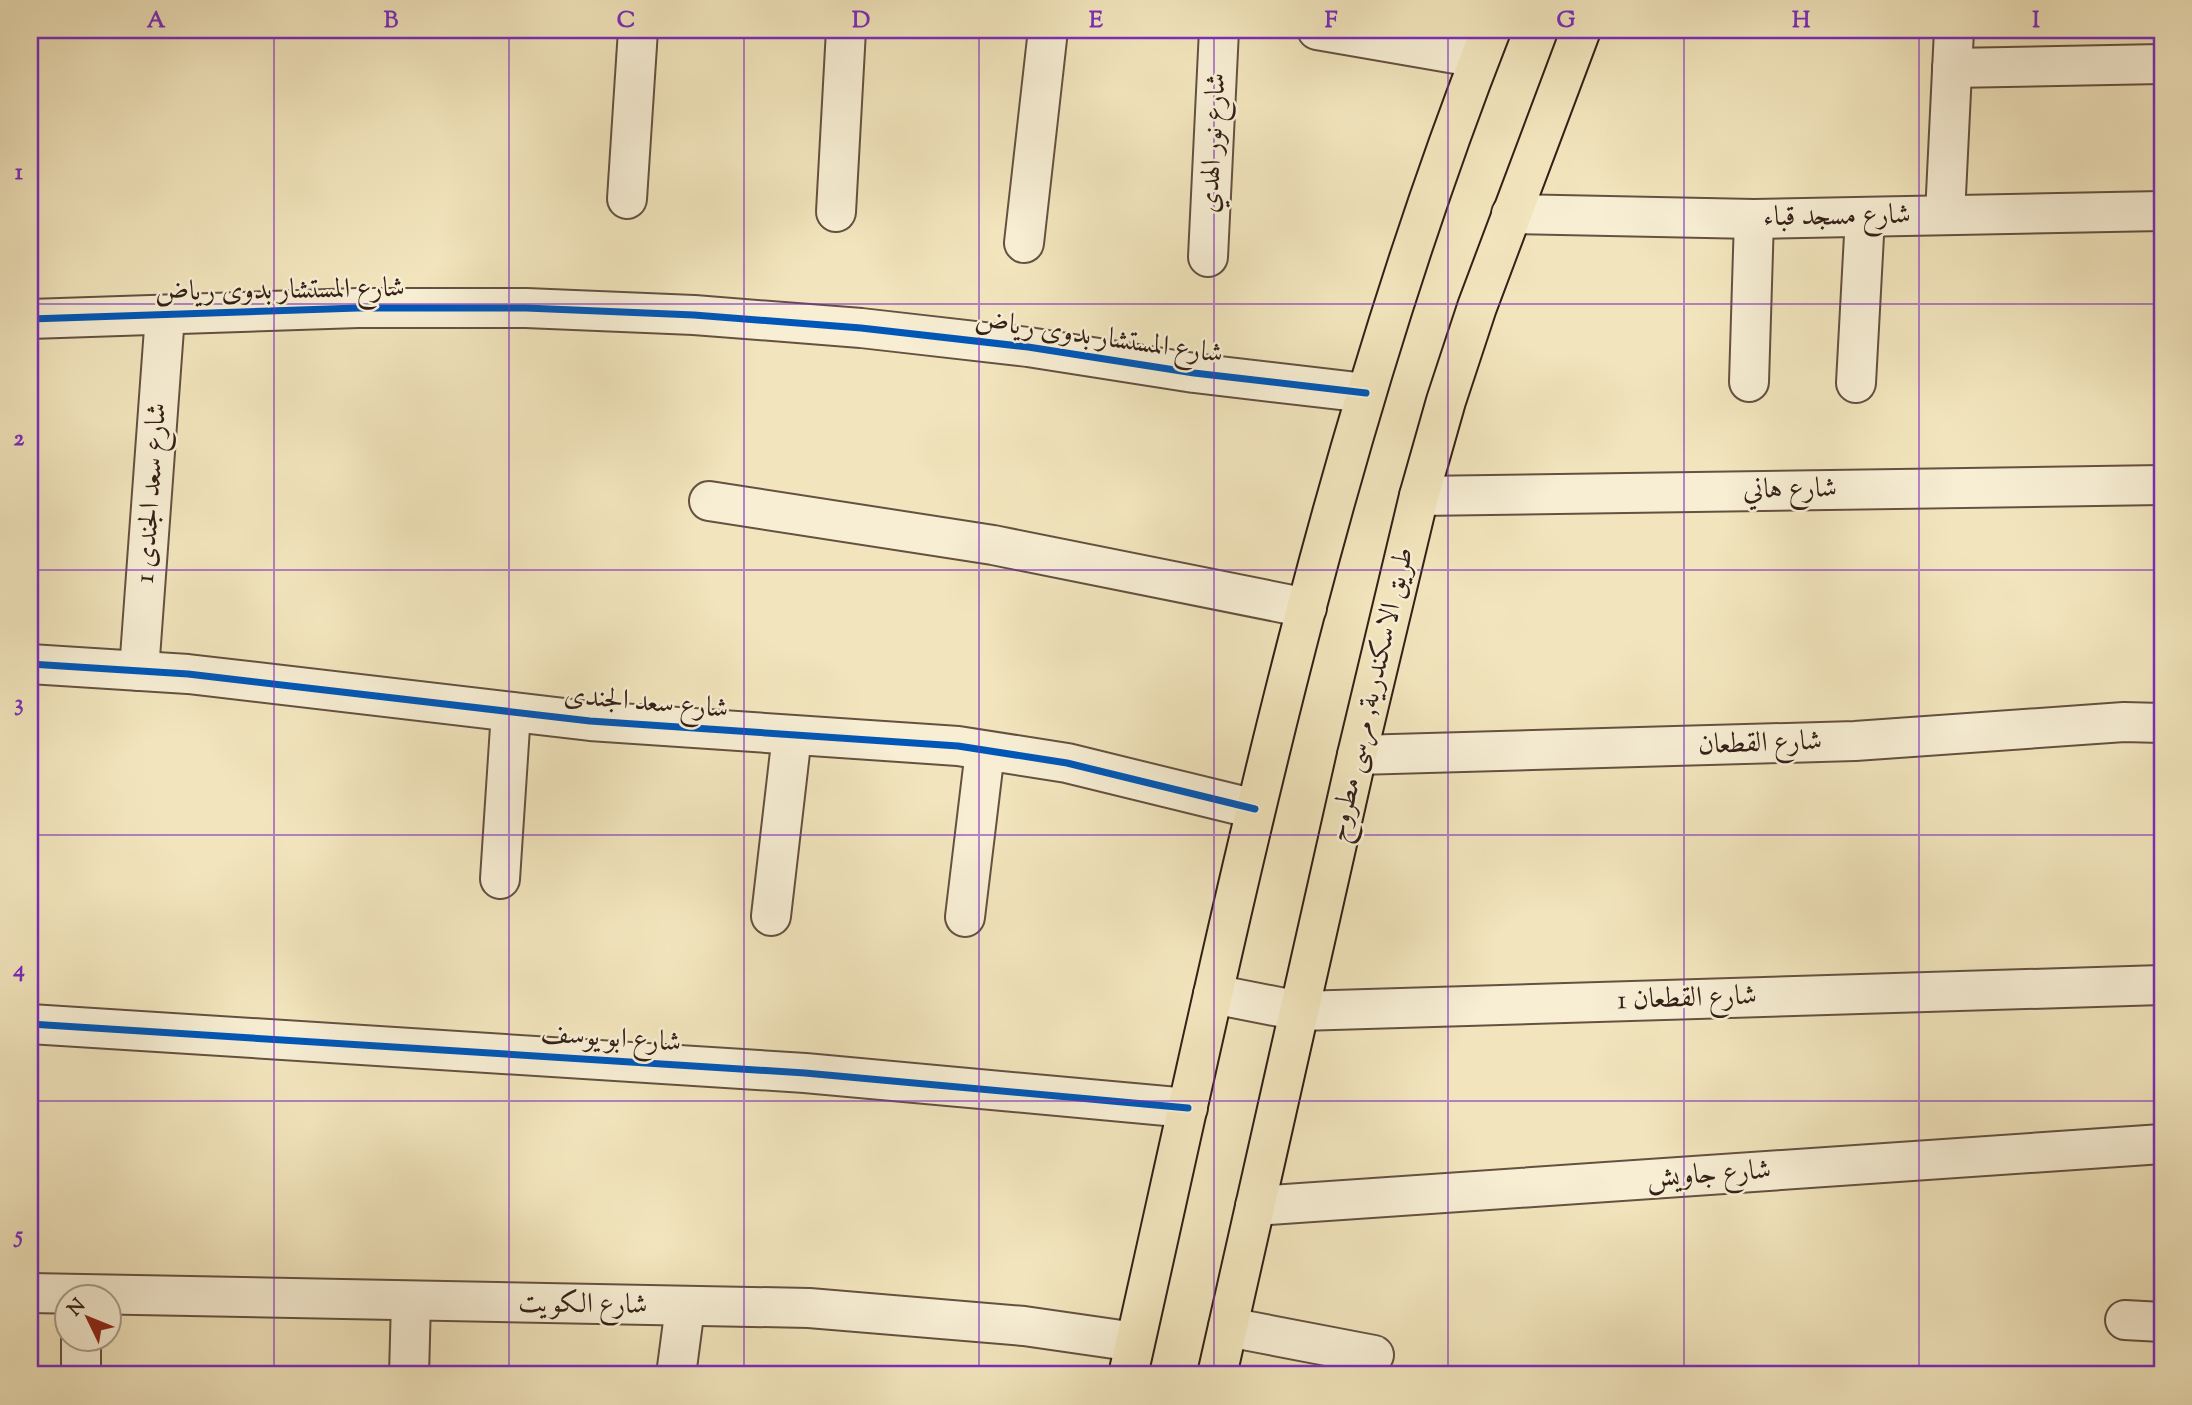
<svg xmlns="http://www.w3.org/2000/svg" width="2192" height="1405" font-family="'Sorts Mill Goudy',Amiri,serif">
  <rect width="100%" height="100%" fill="#f2e5bd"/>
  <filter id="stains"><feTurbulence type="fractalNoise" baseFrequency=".00286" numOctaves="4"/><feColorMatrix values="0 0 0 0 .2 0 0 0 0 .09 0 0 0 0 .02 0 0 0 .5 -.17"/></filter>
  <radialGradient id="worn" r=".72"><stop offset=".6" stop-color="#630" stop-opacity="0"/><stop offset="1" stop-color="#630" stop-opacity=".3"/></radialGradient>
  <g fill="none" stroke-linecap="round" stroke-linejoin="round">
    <defs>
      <g id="minor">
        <path d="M 1317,30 L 1479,58"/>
        <path d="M 1952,68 L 2162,64"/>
        <path d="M 627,199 L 638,30"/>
        <path d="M 836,212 L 846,30"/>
        <path d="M 1511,214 L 1754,219 L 2162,211"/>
        <path d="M 1945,215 L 1954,30"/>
        <path d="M 1024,243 L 1048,30"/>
        <path d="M 1208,257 L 1219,30"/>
        <path d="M 30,319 L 358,308 L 526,308 L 694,315 L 861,328 L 1028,347 L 1194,373 L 1366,393"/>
        <path d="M 1749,382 L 1754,219"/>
        <path d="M 1856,383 L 1865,217"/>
        <path d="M 1419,496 L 2162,485"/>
        <path d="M 709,501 L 993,545 L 1307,608"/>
        <path d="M 30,664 L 188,674 L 590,721 L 958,746 L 1067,763 L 1255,809"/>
        <path d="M 139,671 L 165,315"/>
        <path d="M 1357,755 L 1855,741 L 2124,722 L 2162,723"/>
        <path d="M 500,879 L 511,712"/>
        <path d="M 771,916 L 792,735"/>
        <path d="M 965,917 L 985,751"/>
        <path d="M 1213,994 L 1300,1011 L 2162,985"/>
        <path d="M 30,1024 L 805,1073 L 1188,1108"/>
        <path d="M 1255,1206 L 2162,1144"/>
        <path d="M 30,1293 L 809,1308 L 1024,1326 L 1135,1342"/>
        <path d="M 2125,1320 L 2162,1322"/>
        <path d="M 1228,1327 L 1374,1355"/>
        <path d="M 81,1338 L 81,1375"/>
        <path d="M 409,1375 L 411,1301"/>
        <path d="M 676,1375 L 685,1307"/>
      </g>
      <g id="major">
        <path d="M 1128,1375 C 1230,922 1321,463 1491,30"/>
        <path d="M 1217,1375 L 1357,755 L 1419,496 L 1446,401 L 1477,307 L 1581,30"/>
      </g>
    </defs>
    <use href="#minor" stroke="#645141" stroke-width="42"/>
    <use href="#major" stroke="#342018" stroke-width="42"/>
    <use href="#minor" stroke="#f7eed4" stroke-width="38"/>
    <use href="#major" stroke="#f2e5bd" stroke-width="38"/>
    <defs>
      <g id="cycleway">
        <path d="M 30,319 L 358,308 L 526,308 L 694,315 L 861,328 L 1028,347 L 1194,373 L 1366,393"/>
        <path d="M 30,664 L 188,674 L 590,721 L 958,746 L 1067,763 L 1255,809"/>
        <path d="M 30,1024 L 805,1073 L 1188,1108"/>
      </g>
    </defs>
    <use href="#cycleway" stroke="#f7eed4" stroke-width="11"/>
    <use href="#cycleway" stroke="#0057b8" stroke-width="7"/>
  </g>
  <path fill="none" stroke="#7b2cbf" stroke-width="2" stroke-opacity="0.55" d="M 274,30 L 274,1375M 509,30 L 509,1375M 744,30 L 744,1375M 979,30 L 979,1375M 1214,30 L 1214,1375M 1448,30 L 1448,1375M 1684,30 L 1684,1375M 1919,30 L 1919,1375M 30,304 L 2162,304M 30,570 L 2162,570M 30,835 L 2162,835M 30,1101 L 2162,1101"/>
  <g text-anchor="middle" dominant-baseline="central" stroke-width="5" stroke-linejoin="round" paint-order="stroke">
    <g font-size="28" fill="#342018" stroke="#f7eed4">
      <text transform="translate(1214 143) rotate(-87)">شارع نور الهدي</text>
      <text transform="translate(1837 217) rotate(-1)">شارع مسجد قباء</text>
      <text transform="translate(280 291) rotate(-1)">شارع المستشار بدوى رياض</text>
      <text transform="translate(1099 338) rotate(8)">شارع المستشار بدوى رياض</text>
      <text transform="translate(1790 490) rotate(-1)">شارع هاني</text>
      <text transform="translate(152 493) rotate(-86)">شارع سعد الجندى 1</text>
      <text transform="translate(1372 695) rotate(-77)">طريق الاسكندرية, مرسى مطروح</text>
      <text transform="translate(646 703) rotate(5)">شارع سعد الجندى</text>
      <text transform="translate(1760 744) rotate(-2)">شارع القطعان</text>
      <text transform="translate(1687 999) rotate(-2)">شارع القطعان 1</text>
      <text transform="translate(611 1039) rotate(4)">شارع ابو يوسف</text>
      <text transform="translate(1709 1175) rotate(-4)">شارع جاويش</text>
      <text transform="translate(583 1305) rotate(1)">شارع الكويت</text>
    </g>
  </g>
  <rect width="2192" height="1405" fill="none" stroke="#f2e5bd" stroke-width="77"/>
  <g transform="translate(88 1318) rotate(313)"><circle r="33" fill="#f7eed4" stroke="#a99c89" stroke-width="2"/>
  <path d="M0-5L12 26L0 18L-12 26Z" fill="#8f2418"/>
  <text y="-10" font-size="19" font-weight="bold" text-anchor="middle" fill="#342018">N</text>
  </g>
  <rect x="38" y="38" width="2116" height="1328" fill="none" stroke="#7b2cbf" stroke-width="2.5"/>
  <g font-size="23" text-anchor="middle" font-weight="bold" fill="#7b2cbf">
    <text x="156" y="27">A</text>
    <text x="391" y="27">B</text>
    <text x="626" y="27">C</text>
    <text x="861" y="27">D</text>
    <text x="1096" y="27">E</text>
    <text x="1331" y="27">F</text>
    <text x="1566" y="27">G</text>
    <text x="1801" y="27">H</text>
    <text x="2036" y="27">I</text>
    <text x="19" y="179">1</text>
    <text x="19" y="445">2</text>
    <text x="19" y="710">3</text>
    <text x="19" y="976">4</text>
    <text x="19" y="1242">5</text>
  </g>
  <rect width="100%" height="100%" filter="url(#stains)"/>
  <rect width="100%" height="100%" fill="url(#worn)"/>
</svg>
